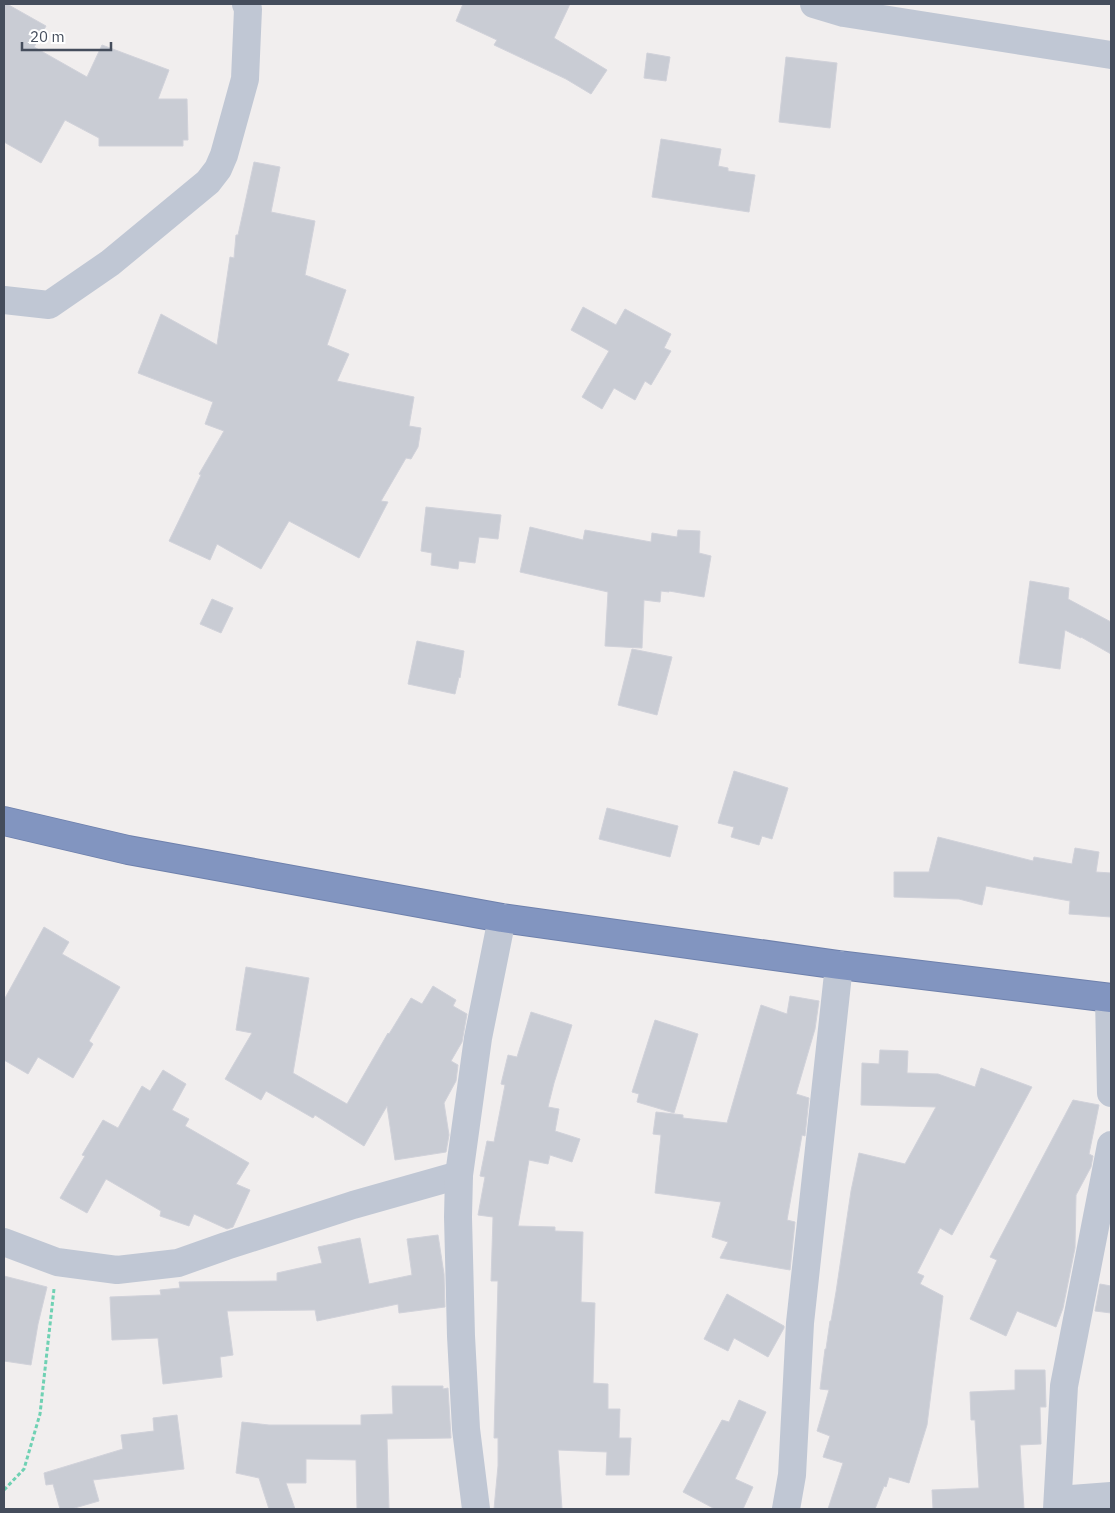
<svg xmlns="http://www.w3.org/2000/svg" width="1115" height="1513" font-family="'IBM Plex Sans',sans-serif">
  <rect width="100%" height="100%" fill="#f1eeee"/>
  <g fill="#c9ccd4" stroke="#d1d2da">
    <path d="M 4,4 L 7,4 L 46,26 L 34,47 L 87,77 L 102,45 L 169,70 L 158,99 L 187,99 L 188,140 L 183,140 L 183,146 L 99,146 L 99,138 L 65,120 L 41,163 L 4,142 Z"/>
    <path d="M 463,4 L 570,4 L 554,38 L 607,70 L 591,94 L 566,79 L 494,45 L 497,40 L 456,21 Z"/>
    <path d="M 647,53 L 670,57 L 666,81 L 644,78 Z"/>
    <path d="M 786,57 L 837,63 L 830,128 L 779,122 Z"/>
    <path d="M 661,139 L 721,149 L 718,166 L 728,168 L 728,171 L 755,175 L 749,212 L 652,197 Z"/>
    <path d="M 254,162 L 280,167 L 271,212 L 315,221 L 305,275 L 346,290 L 327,345 L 349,354 L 337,381 L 414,397 L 409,426 L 421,428 L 418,447 L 411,459 L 406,458 L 381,501 L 388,502 L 359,558 L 289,521 L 261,569 L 217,544 L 210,560 L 169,541 L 201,475 L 199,474 L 224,431 L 205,424 L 213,402 L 138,373 L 161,314 L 217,345 L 230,257 L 234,258 L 236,235 L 238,235 Z"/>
    <path d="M 583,307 L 616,325 L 625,309 L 671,334 L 664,348 L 671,351 L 651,385 L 645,381 L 635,400 L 614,388 L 602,409 L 582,397 L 609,351 L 571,330 Z"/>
    <path d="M 426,507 L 501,515 L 498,539 L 479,537 L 475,563 L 459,561 L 458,569 L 431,565 L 432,553 L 421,551 Z"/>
    <path d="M 530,527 L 583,540 L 585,530 L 651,542 L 652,533 L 677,537 L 678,530 L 700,531 L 699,553 L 711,556 L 704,597 L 669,591 L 669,592 L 661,591 L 660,602 L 644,600 L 642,648 L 605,646 L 608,592 L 520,572 Z"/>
    <path d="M 1030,581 L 1069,588 L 1068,599 L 1111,622 L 1111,654 L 1081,637 L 1081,638 L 1065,630 L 1060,669 L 1019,663 Z"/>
    <path d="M 212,599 L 233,608 L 221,633 L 200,624 Z"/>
    <path d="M 417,641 L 464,651 L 460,678 L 459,677 L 455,694 L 408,684 Z"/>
    <path d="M 632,649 L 672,657 L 657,715 L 618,705 Z"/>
    <path d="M 734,771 L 788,788 L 772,839 L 762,836 L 759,845 L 731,837 L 734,827 L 718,823 Z"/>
    <path d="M 607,808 L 678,826 L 670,857 L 599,839 Z"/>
    <path d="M 938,837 L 1033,861 L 1034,857 L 1072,864 L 1075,848 L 1099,852 L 1096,872 L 1111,873 L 1111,917 L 1069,914 L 1070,901 L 986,886 L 982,905 L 959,899 L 894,897 L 894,872 L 929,872 Z"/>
    <path d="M 44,927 L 69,942 L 62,954 L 120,987 L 89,1041 L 93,1044 L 73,1078 L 38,1057 L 28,1074 L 4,1060 L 4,1000 Z"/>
    <path d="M 246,967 L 309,978 L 293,1073 L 347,1104 L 388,1033 L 389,1034 L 411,998 L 422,1004 L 433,986 L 456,1000 L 453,1006 L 467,1014 L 462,1042 L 451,1061 L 458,1065 L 456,1081 L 444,1103 L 449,1135 L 446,1152 L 395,1160 L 387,1106 L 364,1146 L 315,1115 L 313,1118 L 266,1091 L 261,1100 L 225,1079 L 252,1033 L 236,1030 Z"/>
    <path d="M 790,996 L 819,1001 L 815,1029 L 796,1094 L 809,1098 L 805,1136 L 802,1135 L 787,1220 L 795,1222 L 790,1270 L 720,1258 L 728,1242 L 712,1237 L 721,1202 L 655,1193 L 661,1135 L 653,1134 L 656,1112 L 683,1115 L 683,1118 L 727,1123 L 761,1005 L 787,1014 Z"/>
    <path d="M 531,1012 L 572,1025 L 554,1083 L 548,1107 L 559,1109 L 555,1131 L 580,1139 L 572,1162 L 550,1155 L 548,1164 L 529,1160 L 518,1226 L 555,1227 L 555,1231 L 583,1232 L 581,1302 L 595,1303 L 593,1383 L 608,1384 L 608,1409 L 620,1409 L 619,1438 L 631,1438 L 629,1475 L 606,1475 L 607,1452 L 558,1450 L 562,1509 L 494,1509 L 498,1466 L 498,1438 L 494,1438 L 498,1281 L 491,1281 L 493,1217 L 478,1215 L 485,1177 L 480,1176 L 487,1141 L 494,1142 L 505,1085 L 501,1084 L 508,1055 L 517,1057 Z"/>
    <path d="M 655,1020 L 698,1034 L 674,1113 L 637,1102 L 639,1094 L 632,1092 Z"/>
    <path d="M 880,1050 L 908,1051 L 907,1073 L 938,1074 L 975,1087 L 981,1068 L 1032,1087 L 952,1235 L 940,1228 L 917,1273 L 924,1276 L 920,1284 L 943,1296 L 927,1425 L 909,1483 L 889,1477 L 886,1487 L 884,1486 L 875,1509 L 828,1509 L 843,1463 L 823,1457 L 830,1436 L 817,1431 L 829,1390 L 820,1389 L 825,1349 L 826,1349 L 830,1321 L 831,1321 L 836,1292 L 851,1191 L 859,1153 L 905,1164 L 936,1107 L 861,1105 L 862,1063 L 879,1064 Z"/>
    <path d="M 163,1070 L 186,1084 L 172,1110 L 189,1119 L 185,1126 L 249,1163 L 236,1184 L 250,1190 L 233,1227 L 227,1229 L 194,1214 L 189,1226 L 160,1216 L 161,1211 L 106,1179 L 87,1213 L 60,1198 L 85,1156 L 82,1155 L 103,1120 L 118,1128 L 142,1086 L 150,1091 Z"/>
    <path d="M 1073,1100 L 1099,1105 L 1089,1154 L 1093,1156 L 1091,1167 L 1076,1195 L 1075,1248 L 1063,1308 L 1056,1327 L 1017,1311 L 1006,1336 L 970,1319 L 997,1260 L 990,1257 Z"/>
    <path d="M 438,1235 L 444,1274 L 445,1307 L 399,1313 L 398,1304 L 317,1321 L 315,1310 L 227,1311 L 233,1355 L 220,1357 L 222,1377 L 163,1384 L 158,1338 L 112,1340 L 110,1297 L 161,1295 L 160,1290 L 180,1288 L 179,1282 L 277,1281 L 277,1273 L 322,1263 L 318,1247 L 360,1238 L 369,1284 L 412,1275 L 407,1239 Z"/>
    <path d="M 4,1276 L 47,1287 L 38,1324 L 31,1365 L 4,1361 Z"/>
    <path d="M 1100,1284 L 1111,1286 L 1111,1313 L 1095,1311 Z"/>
    <path d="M 727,1294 L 784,1326 L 784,1328 L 768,1357 L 734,1338 L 728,1351 L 704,1339 Z"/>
    <path d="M 1015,1370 L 1045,1370 L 1046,1407 L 1040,1407 L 1041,1444 L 1020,1445 L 1024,1509 L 933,1509 L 932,1490 L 979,1488 L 975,1420 L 971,1420 L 970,1392 L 1015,1390 Z"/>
    <path d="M 392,1386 L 443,1386 L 443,1389 L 448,1388 L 451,1438 L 387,1439 L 389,1509 L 357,1509 L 356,1460 L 306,1459 L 306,1483 L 286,1483 L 295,1509 L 269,1509 L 259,1478 L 236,1473 L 242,1422 L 269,1425 L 361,1425 L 361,1415 L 393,1414 Z"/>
    <path d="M 739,1400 L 766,1412 L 735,1479 L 753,1487 L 743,1509 L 715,1509 L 683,1492 L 722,1420 L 729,1422 Z"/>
    <path d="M 177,1415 L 184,1469 L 93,1480 L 99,1501 L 71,1509 L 60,1509 L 53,1484 L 46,1485 L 44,1473 L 123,1449 L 121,1435 L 154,1431 L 153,1418 Z"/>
  </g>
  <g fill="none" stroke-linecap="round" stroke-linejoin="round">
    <defs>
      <path id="highway" d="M 4,821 L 128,850 L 502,918 L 839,965 L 1111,998"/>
    </defs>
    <use href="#highway" stroke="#6e80ac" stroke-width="30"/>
    <path stroke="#6fd1b3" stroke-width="3" stroke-dasharray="4 2.5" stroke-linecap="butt" d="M 4,1490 L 24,1469 L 40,1414 L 54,1289"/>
    <g stroke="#c0c7d4" stroke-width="28">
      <path d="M 814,4 L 844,13 L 1111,55"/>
      <path d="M 4,300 L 49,305 L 110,263 L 208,182 L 218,169 L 224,155 L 245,79 L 248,9 L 246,4"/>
      <path d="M 1109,998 L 1111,1093"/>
      <path d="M 4,1242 L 57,1262 L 117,1270 L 178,1263 L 226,1246 L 353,1205 L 459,1175"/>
      <path d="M 1058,1500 L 1111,1496"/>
      <path d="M 476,1509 L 466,1429 L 461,1336 L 458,1217 L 459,1175 L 478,1038 L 502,918"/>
      <path d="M 786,1509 L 792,1475 L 800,1323 L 839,965"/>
      <path d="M 1057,1509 L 1064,1386 L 1111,1145"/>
    </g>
    <use href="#highway" stroke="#8295c0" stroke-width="28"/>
  </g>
  <rect width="1115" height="1513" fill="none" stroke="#454d5c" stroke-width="10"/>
  <path d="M22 42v8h89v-8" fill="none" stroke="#454d5c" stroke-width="2.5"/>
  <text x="30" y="42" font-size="15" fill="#454d5c" stroke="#ffffff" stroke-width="4" paint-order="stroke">20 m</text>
</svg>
